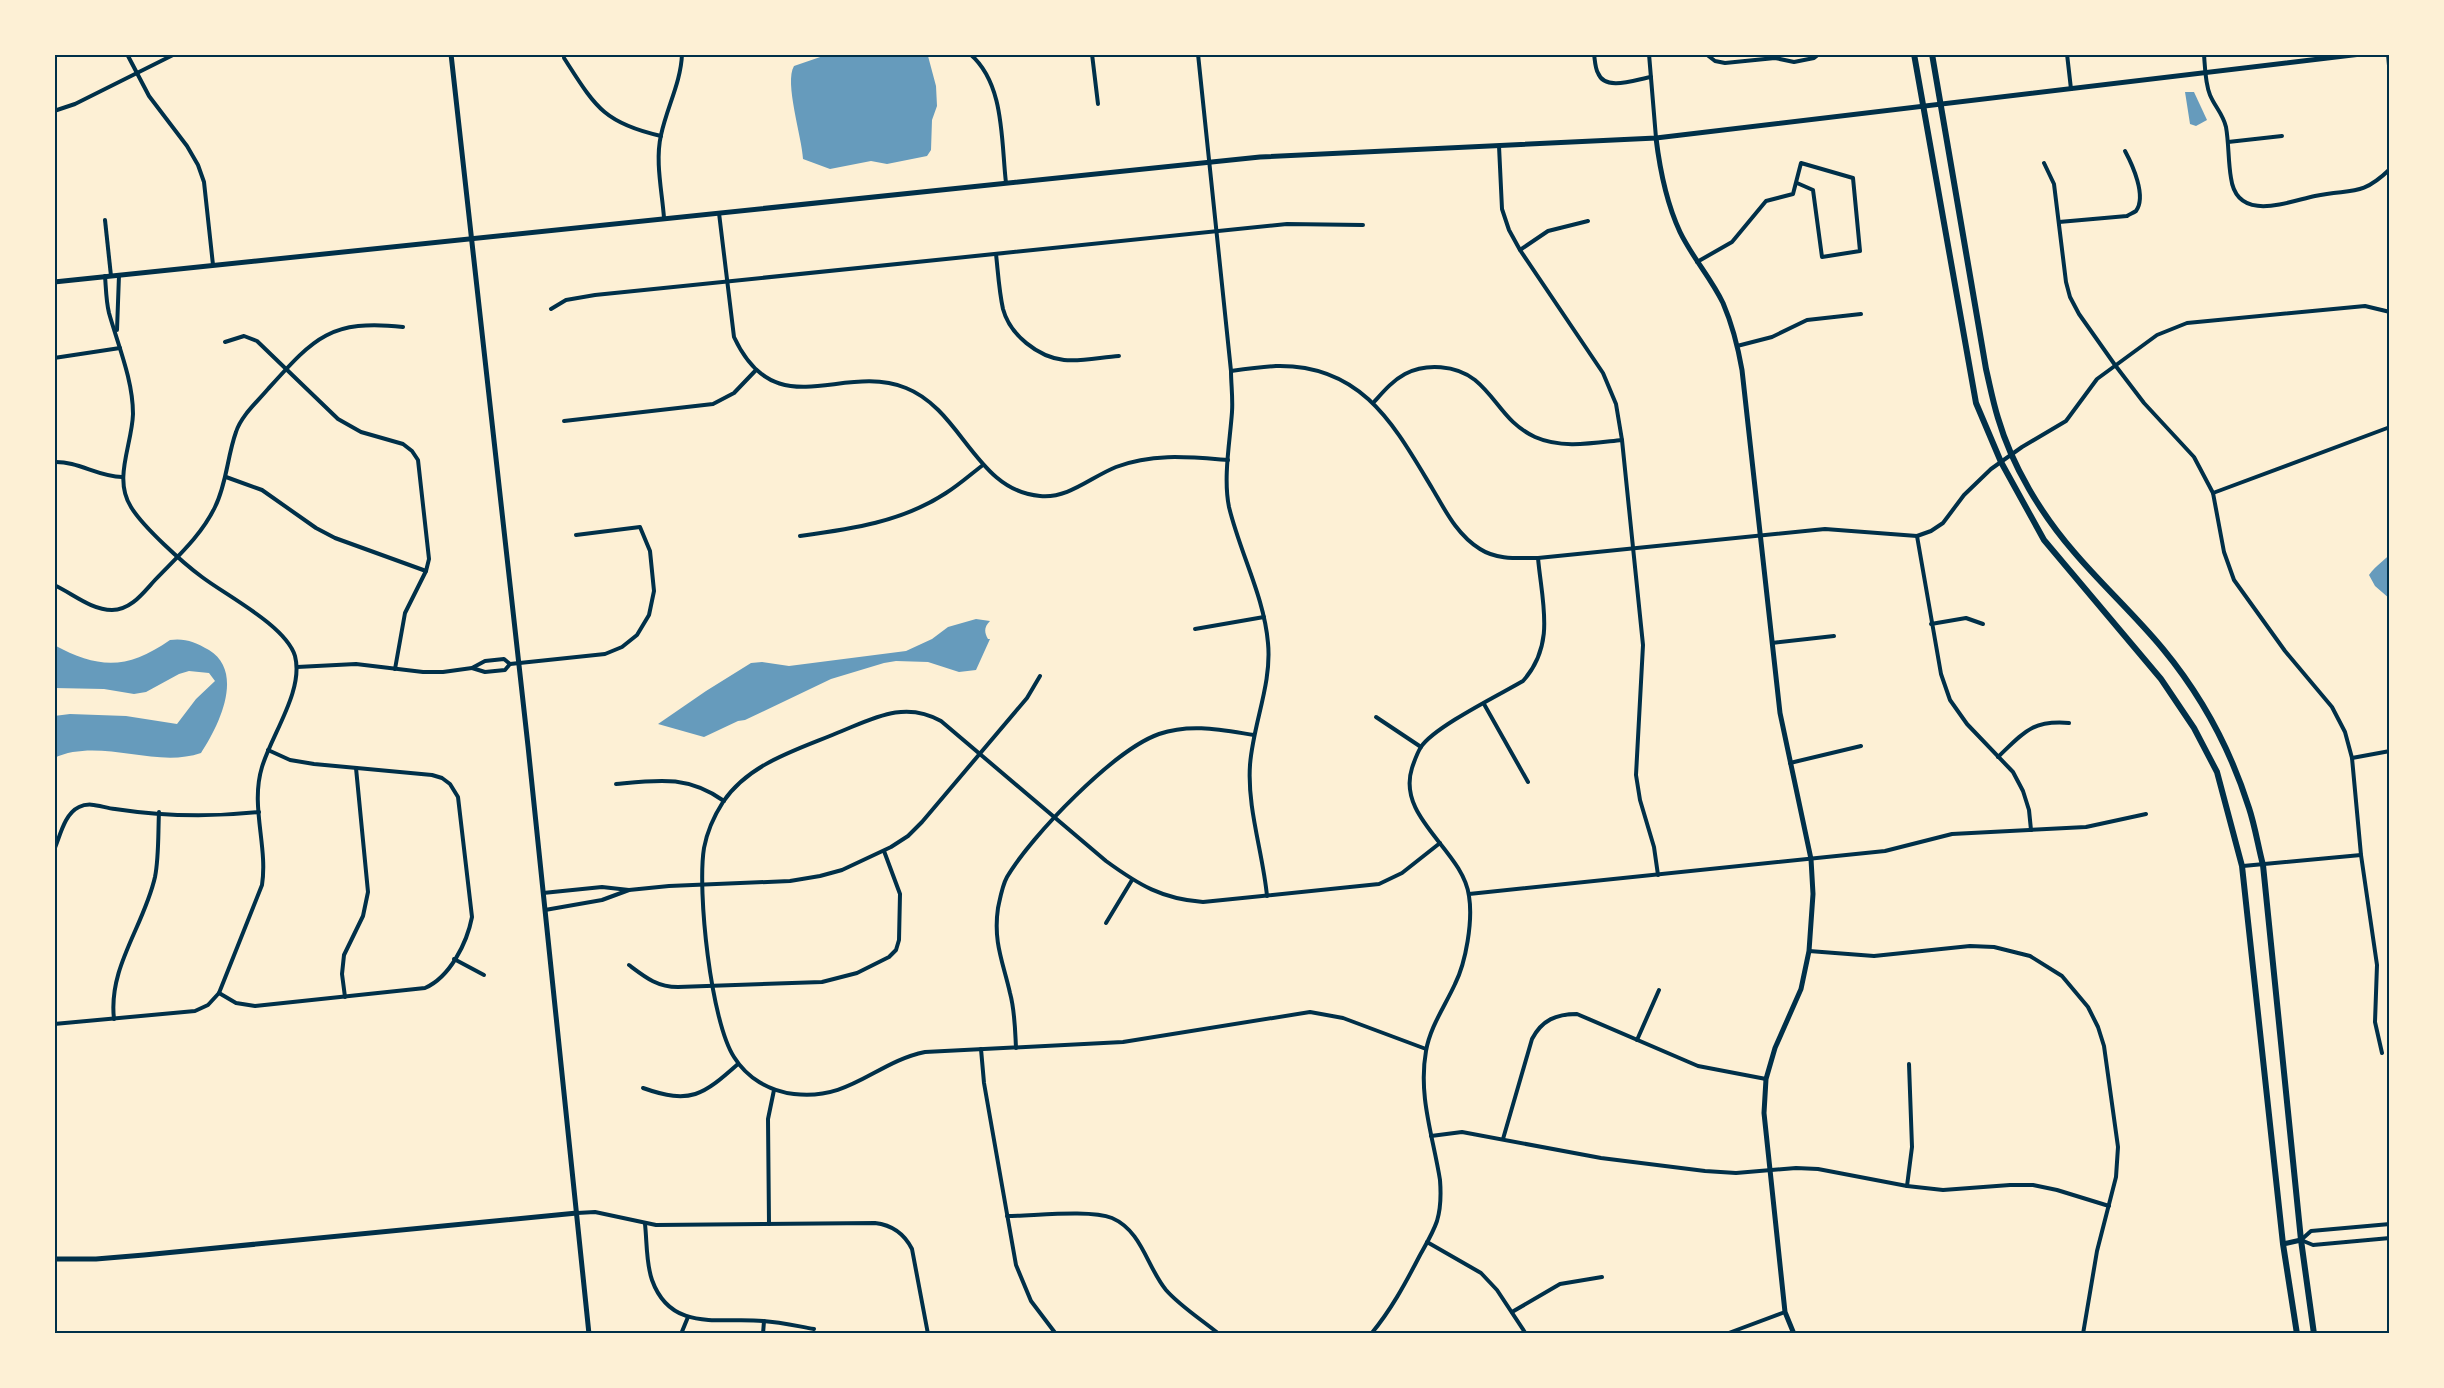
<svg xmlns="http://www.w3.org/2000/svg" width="2444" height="1388" font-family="Arial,sans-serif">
  <rect width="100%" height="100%" fill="#fdf0d5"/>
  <g fill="#669bbc">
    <path d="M 829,54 L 925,54 L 928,56 L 936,86 L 937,106 L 932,120 L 931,150 L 927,156 L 887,164 L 871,161 L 830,169 L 803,159 C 802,137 784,82 794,66 Z"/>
    <path d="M 2185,92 L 2194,92 L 2207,120 L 2196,126 L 2190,124 Z"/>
    <path d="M 2390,554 L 2390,599 L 2375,586 L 2369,575 C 2377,564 2383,562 2390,554 Z"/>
    <path d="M 976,619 L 990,621 C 984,627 984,632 988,639 L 990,639 L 976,670 L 959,672 L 928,662 L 896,661 L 884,663 L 831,679 L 745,720 L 738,721 L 704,737 L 658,724 L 706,691 L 751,663 L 762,662 L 789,666 L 906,651 L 932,639 L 948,627 Z"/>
    <path d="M 170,640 C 185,638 195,642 209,650 C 245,672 219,726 201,753 C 155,769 100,737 54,758 L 54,716 L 70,714 L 126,716 L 177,724 L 196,699 L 215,681 L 209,673 L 189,671 L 179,674 L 146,692 L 134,694 L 104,689 L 54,688 L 54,645 C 99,669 127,670 170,640 Z"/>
  </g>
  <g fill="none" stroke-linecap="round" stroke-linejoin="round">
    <g stroke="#003049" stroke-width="4">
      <path d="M 127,54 L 149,96 L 187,146 L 198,165 L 204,182 L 213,265"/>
      <path d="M 970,54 C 1005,84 1001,141 1006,183"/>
      <path d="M 1092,54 L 1098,104"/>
      <path d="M 1198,54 L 1231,371 C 1231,384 1233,398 1232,412 C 1230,441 1223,478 1229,507 C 1240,553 1264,596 1268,643 C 1272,684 1253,724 1250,765 C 1247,808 1263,853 1267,896"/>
      <path d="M 1594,54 C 1595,60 1595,68 1598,73 C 1605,92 1637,79 1651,77"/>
      <path d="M 1649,54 L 1656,138"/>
      <path d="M 1706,54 L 1715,61 L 1725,63 L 1775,58 L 1794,62 L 1814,58 L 1819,54"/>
      <path d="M 2067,54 L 2071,89"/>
      <path d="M 2204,54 C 2205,67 2205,83 2210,95 C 2215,107 2223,114 2226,127 C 2229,144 2228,161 2231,178 C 2237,223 2287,202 2315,196 C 2351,188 2360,198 2390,169"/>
      <path d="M 2388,54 L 2390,77"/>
      <path d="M 564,58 C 595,106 603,123 661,136"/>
      <path d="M 54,111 L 75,104 L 175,54"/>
      <path d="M 2228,142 L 2282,136"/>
      <path d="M 1499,146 L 1502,209 L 1509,230 L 1520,250 L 1603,373 L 1616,404 L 1622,440 L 1643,645 L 1636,775 L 1640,800 L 1654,847 L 1658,875"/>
      <path d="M 2044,163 L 2054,184 L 2066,282 L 2070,297 L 2079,314 L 2115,365 L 2144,403 L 2194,457 L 2213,493 L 2224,552 L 2234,580 L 2285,651 L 2332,707 L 2345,732 L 2352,758 L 2361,855 L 2377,965 L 2375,1022 L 2382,1053"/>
      <path d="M 719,213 L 734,337 C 776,427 841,362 906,388 C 962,410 976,491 1040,496 C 1068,499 1091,477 1116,467 C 1153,453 1189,457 1228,460"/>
      <path d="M 664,218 C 662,191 655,161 661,135 C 667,107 681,82 682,54"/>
      <path d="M 105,220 L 111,276"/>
      <path d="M 2059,222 L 2127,216 C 2130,214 2133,213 2136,211 C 2147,196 2132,164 2125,151"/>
      <path d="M 1520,250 L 1548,231 L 1588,221"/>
      <path d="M 996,254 C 998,272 999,291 1003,309 C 1010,335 1038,357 1064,360 C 1081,362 1102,357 1119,356"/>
      <path d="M 1697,262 L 1732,242 L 1766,201 L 1793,194 L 1801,163 L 1853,178 L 1860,251 L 1822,257 L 1813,190 L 1797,183"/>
      <path d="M 551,309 L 566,300 L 595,295 L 1287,224 L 1363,225"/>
      <path d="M 117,330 L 119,275"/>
      <path d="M 225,342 L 244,336 L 257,341 L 338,419 L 361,432 L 403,444 L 412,451 L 418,460 L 429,559 L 426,571 L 405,613 L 395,669"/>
      <path d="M 1737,346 L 1772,337 L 1807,320 L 1861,314"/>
      <path d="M 54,358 L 120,348"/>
      <path d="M 1231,371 C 1246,369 1261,367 1276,366 C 1362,364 1394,425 1432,488 C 1445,510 1457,535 1480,549 C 1497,560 1518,558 1538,558 L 1825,529 L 1917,536 L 1931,531 L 1943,523 L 1964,495 L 1991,469 L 2022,447 L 2066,421 L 2097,379 L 2157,335 L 2187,323 L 2365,306 L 2390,312"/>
      <path d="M 1374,402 C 1383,392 1392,381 1405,374 C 1426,363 1456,365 1475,380 C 1498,399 1505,423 1535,437 C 1562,449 1593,443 1622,440"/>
      <path d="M 564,421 L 713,404 L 734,393 L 756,370"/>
      <path d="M 54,462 C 78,461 98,477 122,477"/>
      <path d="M 226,477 L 262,490 L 316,528 L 335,538 L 426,571"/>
      <path d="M 2213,493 L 2390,427"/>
      <path d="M 800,536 C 851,529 902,522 946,493 C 959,485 971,474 983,465"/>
      <path d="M 1917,536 L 1941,674 L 1950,700 L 1967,724 L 2013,772 L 2023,791 L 2029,810 L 2031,830"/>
      <path d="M 54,585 C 72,593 91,610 112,610 C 131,610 143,593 155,580 C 177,557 201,536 215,507 C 227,483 227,457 236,432 C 241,416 257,402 268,389 C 314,338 330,319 403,327"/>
      <path d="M 1931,624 L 1966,618 L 1983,624"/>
      <path d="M 1195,629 L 1264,617"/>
      <path d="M 1772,643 L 1834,636"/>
      <path d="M 297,667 L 356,664 L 423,672 L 443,672 L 472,668 L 485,661 L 504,659 L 510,664"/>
      <path d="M 472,668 L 485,672 L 505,670 L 510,664 L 605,654 L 622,647 L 637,635 L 649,615 L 654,591 L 650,551 L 640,527 L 576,535"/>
      <path d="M 1484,704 L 1528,782"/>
      <path d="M 1376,717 L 1421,747"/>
      <path d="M 1998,757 C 2024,732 2032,720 2069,723"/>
      <path d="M 2352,758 L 2390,751"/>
      <path d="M 1790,763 L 1861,746"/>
      <path d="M 616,784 C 658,780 687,775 724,801"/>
      <path d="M 54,850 C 60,837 64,814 79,807 C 91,801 103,808 115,809 C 161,816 213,817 259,812"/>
      <path d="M 2243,866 L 2361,855"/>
      <path d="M 543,893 L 602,887 L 629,890"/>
      <path d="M 1469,894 L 1885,851 L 1952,834 L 2086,827 L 2146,814"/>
      <path d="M 545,910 L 602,900 L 629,890 L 669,886 L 790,881 L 820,876 L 842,870 L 891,847 L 908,836 L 922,822 L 1027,698 L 1040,676"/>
      <path d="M 1106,923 L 1132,880"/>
      <path d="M 1809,951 L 1874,956 L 1970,946 L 1994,947 L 2030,956 L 2062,976 L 2088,1007 L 2098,1027 L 2104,1046 L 2118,1147 L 2116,1177 L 2097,1251 L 2083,1334"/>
      <path d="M 454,959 L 484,975"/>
      <path d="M 629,965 C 645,977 657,987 678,987 L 822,982 L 857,973 L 889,957 L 896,950 L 899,940 L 900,894 L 884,851"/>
      <path d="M 219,993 L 236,1003 L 255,1006 L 425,988 C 450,977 467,943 472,917 L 458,797 L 450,784 L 442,778 L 432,775 L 314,764 L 290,760 L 268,750"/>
      <path d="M 345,997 L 342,974 L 344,955 L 363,916 L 368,892 L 356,768"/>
      <path d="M 114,1019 C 108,967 144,926 155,877 C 159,857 158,833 159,812"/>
      <path d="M 54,1024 L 195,1011 L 208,1005 L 219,993 L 262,885 C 268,846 250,806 262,767 C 272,734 304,690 295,656 C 286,626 227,596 202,577 C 183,563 143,527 131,507 C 113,479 132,445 133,414 C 133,380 118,345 109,313 C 106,301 106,288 105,276"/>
      <path d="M 1637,1040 L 1659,990"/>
      <path d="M 1016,1048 C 1015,1029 1015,1011 1010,993 C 1003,962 993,942 998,908 C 1000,899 1002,886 1007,877 C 1031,836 1114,750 1159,734 C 1191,723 1222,730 1254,735"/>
      <path d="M 981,1049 L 984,1083 L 1016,1265 L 1031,1301 L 1056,1334"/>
      <path d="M 1426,1049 L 1343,1018 L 1310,1012 L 1123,1042 L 925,1052 C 876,1062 850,1101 794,1094 C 769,1091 747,1078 734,1057 C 711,1022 697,891 704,848 C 707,832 714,816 723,802 C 750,762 800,749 842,731 C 876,717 906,701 941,721 L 1106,861 C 1139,885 1162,899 1203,902 L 1379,884 L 1402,873 L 1440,843"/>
      <path d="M 643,1088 C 691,1105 703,1095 738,1064"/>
      <path d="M 1431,1136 L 1462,1132 L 1601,1158 L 1705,1171 L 1736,1173 L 1796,1168 L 1818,1169 L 1907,1186 L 1943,1190 L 2010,1185 L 2033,1185 L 2057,1190 L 2109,1206"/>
      <path d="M 1503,1139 L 1532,1039 C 1542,1020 1556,1014 1577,1014 L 1698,1066 L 1766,1079"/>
      <path d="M 1907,1186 L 1912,1147 L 1909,1064"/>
      <path d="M 577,1213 L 595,1212 L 656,1225 L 875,1223 C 892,1225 904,1233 912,1249 L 928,1334"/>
      <path d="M 1007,1216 C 1033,1216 1090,1209 1112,1218 C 1142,1231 1147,1267 1166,1290 C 1180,1306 1202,1320 1219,1334"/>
      <path d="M 645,1224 C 647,1242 646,1263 652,1280 C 671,1333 720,1317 763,1321 C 780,1322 797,1326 814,1329"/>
      <path d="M 769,1224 L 768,1119 L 774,1090"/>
      <path d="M 2390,1224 L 2311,1231 L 2301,1240 L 2313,1245 L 2390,1238"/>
      <path d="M 1427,1242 L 1481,1273 L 1497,1290 L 1526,1334"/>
      <path d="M 1512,1312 L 1560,1284 L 1602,1277"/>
      <path d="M 681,1334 L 688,1317"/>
      <path d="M 763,1334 L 764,1321"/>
      <path d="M 1371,1334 C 1391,1310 1405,1284 1419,1257 C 1425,1246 1433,1233 1437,1221 C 1441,1208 1441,1193 1440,1180 C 1433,1136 1418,1096 1426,1051 C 1430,1027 1445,1006 1455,984 C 1466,962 1473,921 1469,896 C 1463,850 1396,818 1412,768 C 1414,762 1417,753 1421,747 C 1434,727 1499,695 1523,681 C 1556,644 1542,603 1538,558"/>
      <path d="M 1726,1334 L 1785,1312"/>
    </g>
    <g stroke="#003049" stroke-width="5">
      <path d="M 451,54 L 528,746 L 589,1334"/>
      <path d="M 1656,138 C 1660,171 1666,202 1680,232 C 1692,257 1711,278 1723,303 C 1732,324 1738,347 1742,370 L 1780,713 L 1811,859 L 1813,894 L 1809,951 L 1801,989 L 1775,1048 L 1766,1079 L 1764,1113 L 1785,1312 L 1794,1334"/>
      <path d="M 54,282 L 1260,157 L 1656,138 L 2361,54"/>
      <path d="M 2283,1244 L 2301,1240"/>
      <path d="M 54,1259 L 96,1259 L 144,1255 L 577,1213"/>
    </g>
    <g stroke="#003049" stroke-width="6">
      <path d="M 1914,54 L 1976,403 L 2001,462 L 2044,540 L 2161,679 L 2194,728 L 2217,772 L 2242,866 L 2283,1244 L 2297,1334"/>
      <path d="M 1932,54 L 1986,369 C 1990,386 1993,402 1998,418 C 2012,466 2041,514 2074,552 C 2102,585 2135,615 2163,649 C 2201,695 2231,751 2249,808 C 2255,826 2258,846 2263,865 L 2301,1240 L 2314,1334"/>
    </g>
  </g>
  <rect width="2444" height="1388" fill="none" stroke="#fdf0d5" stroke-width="111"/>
  <rect x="56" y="56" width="2332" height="1276" fill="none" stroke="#003049" stroke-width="2"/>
</svg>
